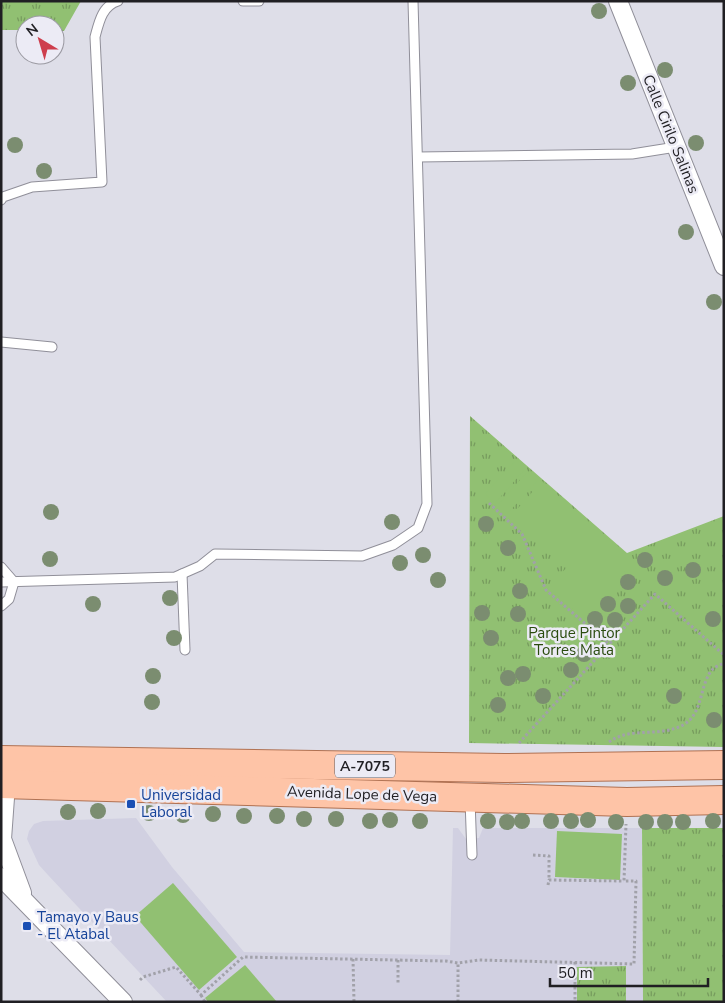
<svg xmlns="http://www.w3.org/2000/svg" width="725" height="1003" font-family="'Nunito Sans',sans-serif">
  <defs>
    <pattern id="grass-tufts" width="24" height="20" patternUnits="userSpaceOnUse" patternTransform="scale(1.25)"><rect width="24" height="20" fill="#91c072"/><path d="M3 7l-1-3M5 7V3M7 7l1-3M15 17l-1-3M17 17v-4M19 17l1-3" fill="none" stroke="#769b5d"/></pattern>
  </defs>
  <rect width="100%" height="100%" fill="#dedee8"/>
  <path fill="#d1d0e1" d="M 136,818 L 172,867 L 244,952 L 450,955 L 453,828 L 458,828 L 466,839 L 479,838 L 483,828 L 642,828 L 643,1002 L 167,1002 L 48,875 L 39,865 L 27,839 L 29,831 L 34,824 L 43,821 Z"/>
  <g fill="url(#grass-tufts)">
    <path d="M 1,1 L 81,1 L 64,31 L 55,31 L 55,25 L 25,25 L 25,30 L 1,30 Z"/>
    <path d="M 470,416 L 627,553 L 724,516 L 724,747 L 469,743 Z"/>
    <path d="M 642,828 L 724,828 L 724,1002 L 643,1002 Z"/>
    <path d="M 626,966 L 626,1001 L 577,1002 L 577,967 Z"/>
  </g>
  <g fill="#91c072">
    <path d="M 515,461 L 524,470 L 495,503 L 485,494 Z"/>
    <path d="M 527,472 L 537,481 L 507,514 L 498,505 Z"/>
    <path d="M 542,481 L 633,563 L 583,618 L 548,588 L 567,567 L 511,516 Z"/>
    <path d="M 557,831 L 622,834 L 620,880 L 555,877 Z"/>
    <path d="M 173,883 L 237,957 L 199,990 L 135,916 Z"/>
    <path d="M 245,965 L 277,1002 L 208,1002 L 205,998 Z"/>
  </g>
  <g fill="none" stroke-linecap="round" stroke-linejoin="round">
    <defs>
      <g id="lane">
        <path d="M 243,1 L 259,1"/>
        <path d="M 418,157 L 632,154 L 676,147"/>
        <path d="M 1,200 L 3,197 L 32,187 L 102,182 L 95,37 C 99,22 102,6 118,1"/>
        <path d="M 1,342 L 52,347"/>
        <path d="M 1,567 L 14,582"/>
        <path d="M 182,574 L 185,650"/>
        <path d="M 1,582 L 175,577 L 200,566 L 215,554 L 362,556 L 393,545 L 418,528 L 427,504 L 413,1"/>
        <path d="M 1,606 L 9,599 L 14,582"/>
        <path d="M 470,800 L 472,855"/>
      </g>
      <g id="street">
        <path d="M 618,1 L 724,266"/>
        <path d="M 6,784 L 2,839 L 22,893"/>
        <path d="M 1,877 L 123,1002"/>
      </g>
      <g id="primary">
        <path d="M 1,760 L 504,768 L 724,765"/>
        <path d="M 1,784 L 627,802 L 724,800"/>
      </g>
    </defs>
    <use href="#lane" stroke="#908f99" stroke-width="11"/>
    <use href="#street" stroke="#908f99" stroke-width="20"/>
    <use href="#primary" stroke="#b07152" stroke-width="30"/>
    <g stroke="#a1a1a9" stroke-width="3" stroke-dasharray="2.5 2.5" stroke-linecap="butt">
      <path d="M 489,503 L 522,534 L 546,590 L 609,644"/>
      <path d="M 609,742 C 631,726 659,738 683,725 C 703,714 699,688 711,671 C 714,667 720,665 724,663"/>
      <path d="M 519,743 L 655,594 L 724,655"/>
      <path d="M 533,855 L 549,856 L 549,880"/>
      <path d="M 548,885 L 549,880 L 624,881"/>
      <path d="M 353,959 L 354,1002"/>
      <path d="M 398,960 L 398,983"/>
      <path d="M 575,962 L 575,1002"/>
      <path d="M 140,980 L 143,977 L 176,967 L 201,995 L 243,957 L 446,961 L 458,963 L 479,960 L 634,964 L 636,881 L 624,881 L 626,824"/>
      <path d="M 201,995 L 205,1002"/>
      <path d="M 458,1002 L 458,963"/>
    </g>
    <use href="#lane" stroke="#fff" stroke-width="9"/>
    <use href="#street" stroke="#fff" stroke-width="18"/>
    <use href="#primary" stroke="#fec4a7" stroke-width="28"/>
  </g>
  <g fill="#7b8d70">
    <circle cx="599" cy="11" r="8"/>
    <circle cx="665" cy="70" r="8"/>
    <circle cx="628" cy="83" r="8"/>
    <circle cx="696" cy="143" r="8"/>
    <circle cx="15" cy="145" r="8"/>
    <circle cx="44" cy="171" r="8"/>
    <circle cx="686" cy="232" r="8"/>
    <circle cx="714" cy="302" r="8"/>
    <circle cx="51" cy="512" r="8"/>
    <circle cx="392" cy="522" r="8"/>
    <circle cx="486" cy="524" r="8"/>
    <circle cx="508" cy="548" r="8"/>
    <circle cx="423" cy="555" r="8"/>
    <circle cx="50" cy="559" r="8"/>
    <circle cx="645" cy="560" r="8"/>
    <circle cx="400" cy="563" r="8"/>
    <circle cx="693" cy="570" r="8"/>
    <circle cx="665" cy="578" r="8"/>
    <circle cx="438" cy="580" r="8"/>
    <circle cx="628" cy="582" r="8"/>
    <circle cx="520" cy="591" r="8"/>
    <circle cx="170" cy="598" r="8"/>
    <circle cx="93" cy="604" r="8"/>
    <circle cx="608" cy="604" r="8"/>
    <circle cx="628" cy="606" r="8"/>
    <circle cx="482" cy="613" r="8"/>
    <circle cx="518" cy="614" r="8"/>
    <circle cx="595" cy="619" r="8"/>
    <circle cx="713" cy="619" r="8"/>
    <circle cx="615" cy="620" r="8"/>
    <circle cx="602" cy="633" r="8"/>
    <circle cx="174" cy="638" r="8"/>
    <circle cx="491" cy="638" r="8"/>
    <circle cx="584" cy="654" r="8"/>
    <circle cx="571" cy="670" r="8"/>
    <circle cx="523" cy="674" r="8"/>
    <circle cx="153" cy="676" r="8"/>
    <circle cx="508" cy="678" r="8"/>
    <circle cx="543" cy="696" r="8"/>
    <circle cx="674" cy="696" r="8"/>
    <circle cx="152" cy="702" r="8"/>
    <circle cx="498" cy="705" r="8"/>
    <circle cx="714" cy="720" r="8"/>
    <circle cx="98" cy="811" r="8"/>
    <circle cx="68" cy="812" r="8"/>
    <circle cx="149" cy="813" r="8"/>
    <circle cx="213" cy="814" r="8"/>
    <circle cx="183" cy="815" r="8"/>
    <circle cx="244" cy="816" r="8"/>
    <circle cx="277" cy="816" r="8"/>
    <circle cx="304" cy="819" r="8"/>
    <circle cx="336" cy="819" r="8"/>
    <circle cx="390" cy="820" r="8"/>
    <circle cx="588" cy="820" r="8"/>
    <circle cx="370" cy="821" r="8"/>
    <circle cx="420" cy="821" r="8"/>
    <circle cx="488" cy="821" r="8"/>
    <circle cx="522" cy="821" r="8"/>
    <circle cx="551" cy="821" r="8"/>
    <circle cx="571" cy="821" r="8"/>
    <circle cx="713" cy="821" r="8"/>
    <circle cx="507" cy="822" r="8"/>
    <circle cx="616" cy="822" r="8"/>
    <circle cx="646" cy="822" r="8"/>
    <circle cx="665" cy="822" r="8"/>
    <circle cx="683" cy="822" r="8"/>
  </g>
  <g fill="#1a4fb4" stroke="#ecebf5" stroke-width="2">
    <rect x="126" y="799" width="10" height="10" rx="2.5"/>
    <rect x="22" y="921" width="10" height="10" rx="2.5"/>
  </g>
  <g text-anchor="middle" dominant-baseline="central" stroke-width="5" stroke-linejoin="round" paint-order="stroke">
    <rect fill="#ecebf5" stroke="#5d5c62" stroke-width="1" x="335" y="754.5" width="60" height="23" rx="4"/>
    <g font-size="14" font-weight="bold" fill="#201f23">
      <text x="365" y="766">A-7075</text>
    </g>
    <g font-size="15" fill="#201f23" stroke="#ecebf5">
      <text transform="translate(671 134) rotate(68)">Calle Cirilo Salinas</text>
      <text transform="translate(362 794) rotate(2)">Avenida Lope de Vega</text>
    </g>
    <g font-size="15" fill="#2a4b0e" stroke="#ecebf5">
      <text x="574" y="633">Parque Pintor<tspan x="574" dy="17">Torres Mata</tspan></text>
    </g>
    <g font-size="15" fill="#164399" stroke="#ecebf5" text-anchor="start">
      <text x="141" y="795">Universidad<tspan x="141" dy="17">Laboral</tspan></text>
      <text x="37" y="917">Tamayo y Baus<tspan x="37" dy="17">- El Atabal</tspan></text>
    </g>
  </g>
  <rect width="725" height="1003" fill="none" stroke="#201f23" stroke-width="5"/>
  <g transform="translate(40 40) rotate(322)"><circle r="24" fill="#ecebf5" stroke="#9a99a1"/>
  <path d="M0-4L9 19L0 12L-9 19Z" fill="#ce3e4d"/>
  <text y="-8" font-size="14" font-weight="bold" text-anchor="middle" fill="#201f23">N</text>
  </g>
  <path d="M550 978v8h158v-8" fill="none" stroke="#201f23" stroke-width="2.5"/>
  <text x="558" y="978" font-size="15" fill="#201f23" stroke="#ecebf5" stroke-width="4" paint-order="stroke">50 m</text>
</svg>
